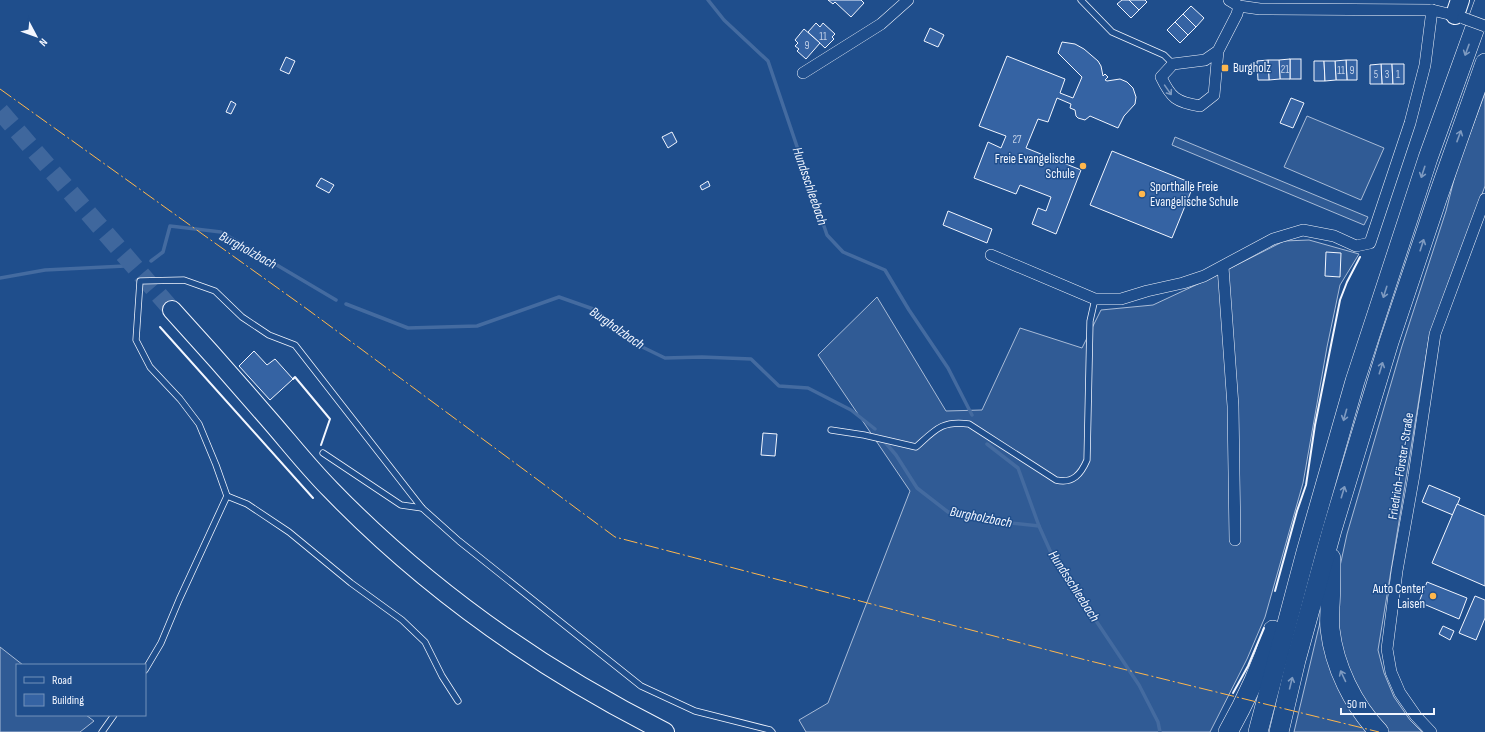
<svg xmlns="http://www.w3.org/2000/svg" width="1485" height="732" font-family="'Sofia Sans Condensed',sans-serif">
  <rect width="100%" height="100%" fill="#1f4e8c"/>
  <g fill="#305b95" stroke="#a8bbd7">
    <path d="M 1485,93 L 1485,186 L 1429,338 L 1378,650 L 1384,673 L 1394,697 L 1410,720 L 1422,732 L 1388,732 L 1359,694 L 1340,646 L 1334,594 L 1347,534 L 1402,346 L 1446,211 L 1457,168 Z"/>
    <path d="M 1307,116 L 1384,148 L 1361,200 L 1284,167 Z"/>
    <path d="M 1175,137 L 1368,217 L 1364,225 L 1172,145 Z"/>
    <path d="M 1309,240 L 1359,254 L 1340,285 L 1327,347 L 1303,483 L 1265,617 L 1247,659 L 1210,732 L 806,732 L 799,720 L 828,703 L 910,491 L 818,355 L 877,297 L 946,411 L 982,410 L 1020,328 L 1082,348 L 1101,310 L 1153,305 L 1213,277 L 1284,241 Z"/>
    <path d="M 1321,618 L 1373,732 L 1294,732 Z"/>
    <path d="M 0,647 L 23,665 L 17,665 L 17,715 L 86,715 L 94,721 L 80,732 L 0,732 Z"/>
  </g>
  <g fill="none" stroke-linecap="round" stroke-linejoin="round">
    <g stroke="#446ba0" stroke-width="3.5">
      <path d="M 708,0 L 724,20 L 768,61 L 827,235 L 843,252 L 885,270 L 909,310 L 948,368 L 972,415"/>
      <path d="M 151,261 L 163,252 L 170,226 L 221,232 L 336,300"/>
      <path d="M 0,278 L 45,270 L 125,266"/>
      <path d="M 346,304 L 408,328 L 477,326 L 559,297 L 596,310 L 634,343 L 665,358 L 702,357 L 751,359 L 779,386 L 808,388 L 851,410 L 875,429"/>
      <path d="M 884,441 L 896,455 L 917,488 L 948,512 L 982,520 L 1039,526"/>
      <path d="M 987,444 L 1018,468 L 1039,526 L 1052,555 L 1139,685 L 1158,722 L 1160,732"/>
    </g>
  </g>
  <g fill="#3563a3" stroke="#f2f6ff">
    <path d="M 828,0 L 861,0 L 864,3 L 851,17 L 835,2 L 833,4 Z"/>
    <path d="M 1122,0 L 1129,0 L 1139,10 L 1131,18 L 1117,4 Z"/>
    <path d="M 1129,0 L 1145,0 L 1147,2 L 1139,10 Z"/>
    <path d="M 1191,6 L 1204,18 L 1196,27 L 1183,14 Z"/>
    <path d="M 1183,14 L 1196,27 L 1188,35 L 1175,22 Z"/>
    <path d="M 1175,22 L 1188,35 L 1180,43 L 1167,30 Z"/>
    <path d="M 816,23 L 820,27 L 823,23 L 835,34 L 832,37 L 834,39 L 825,48 L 808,32 Z"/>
    <path d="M 930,28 L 944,35 L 938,47 L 924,41 Z"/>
    <path d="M 804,29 L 820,43 L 806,59 L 797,51 L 799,49 L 795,46 L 798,43 L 795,40 Z"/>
    <path d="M 1062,42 L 1075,44 L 1084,49 L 1098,61 L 1101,66 L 1103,76 L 1105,74 L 1108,77 L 1105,80 L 1107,81 L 1120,79 L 1127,82 L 1133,88 L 1136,97 L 1135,104 L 1124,116 L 1118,128 L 1090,116 L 1085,120 L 1078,118 L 1076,116 L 1075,110 L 1070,108 L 1071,104 L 1057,98 L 1048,122 L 1038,119 L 1026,148 L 1081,170 L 1056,234 L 1032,224 L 1038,208 L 1046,211 L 1051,197 L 1020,185 L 1016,194 L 974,178 L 988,142 L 1001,148 L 1006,136 L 979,126 L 1007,56 L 1065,79 L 1060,93 L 1073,98 L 1082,77 L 1058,53 Z"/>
    <path d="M 286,57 L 295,61 L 289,74 L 280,70 Z"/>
    <rect x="1290" y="59" width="11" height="20"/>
    <path d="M 1290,59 L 1290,79 L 1280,79 L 1279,60 Z"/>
    <path d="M 1268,60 L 1279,60 L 1280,79 L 1269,80 Z"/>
    <path d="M 1268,60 L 1269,80 L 1258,80 L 1257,61 Z"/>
    <path d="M 1346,60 L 1357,60 L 1357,80 L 1347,80 Z"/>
    <path d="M 1346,60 L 1347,80 L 1336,80 L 1335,61 Z"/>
    <path d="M 1314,61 L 1324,61 L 1325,81 L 1314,81 Z"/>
    <path d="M 1324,61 L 1335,61 L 1336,80 L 1325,81 Z"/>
    <path d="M 1381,64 L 1392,64 L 1393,84 L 1382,84 Z"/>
    <path d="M 1381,64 L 1382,84 L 1370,84 L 1370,65 Z"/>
    <path d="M 1392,64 L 1404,64 L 1404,84 L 1393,84 Z"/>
    <path d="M 1291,98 L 1304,103 L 1293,128 L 1280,123 Z"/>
    <path d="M 231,101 L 236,104 L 231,114 L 226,112 Z"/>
    <path d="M 672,132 L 677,142 L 668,148 L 662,137 Z"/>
    <path d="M 1112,151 L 1194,184 L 1172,238 L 1090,205 Z"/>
    <path d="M 321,178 L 334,185 L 329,193 L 316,186 Z"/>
    <path d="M 708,181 L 710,186 L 702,190 L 700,186 Z"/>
    <path d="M 948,211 L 992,229 L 987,243 L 943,225 Z"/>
    <path d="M 1326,252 L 1341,253 L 1340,277 L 1325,276 Z"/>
    <path d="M 254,351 L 267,365 L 275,359 L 293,379 L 270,400 L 239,366 Z"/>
    <path d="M 763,433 L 777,434 L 775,456 L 761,455 Z"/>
    <path d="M 1429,485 L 1460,498 L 1453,515 L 1422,502 Z"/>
    <path d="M 1457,504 L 1485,516 L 1485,586 L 1432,563 Z"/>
    <path d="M 1427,582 L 1467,598 L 1459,619 L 1419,602 Z"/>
    <path d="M 1475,596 L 1485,600 L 1485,618 L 1476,640 L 1459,633 Z"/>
    <path d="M 1443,626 L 1454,631 L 1450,640 L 1439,634 Z"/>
  </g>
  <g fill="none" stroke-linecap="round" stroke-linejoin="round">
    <path stroke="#3f679d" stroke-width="18" stroke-dasharray="18 9" stroke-linecap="butt" d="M 0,111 L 172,310"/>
    <defs>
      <g id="service">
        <path d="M 1081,0 L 1112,32 L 1164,55 L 1173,64"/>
        <path d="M 831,430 L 864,435 L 916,447 C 935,430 942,420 969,424 L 1056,480 C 1073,484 1081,474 1087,460 L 1090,321 L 1095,299"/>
        <path d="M 323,453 L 401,505 L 422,508"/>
        <path d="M 227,496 L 247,504 L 289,532 L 351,583 L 402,620 L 425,642 L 442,676 L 458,701"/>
        <path d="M 145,670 L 161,643 L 179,600 L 227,496 L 216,465 L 199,424 L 180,399 L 150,367 L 136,340 L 140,281 L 184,280 L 215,291 L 242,317 L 269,335 L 295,345 L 422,508 L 459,541 L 641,686 L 695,711 L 770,730 L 772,732"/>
        <path d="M 102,732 L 114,715"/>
      </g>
      <g id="minor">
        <path d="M 1229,0 L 1239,6 L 1260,9 L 1432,10 L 1461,17"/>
        <path d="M 1218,51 L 1205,60 L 1173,64 L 1161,77 C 1171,98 1176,102 1200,106 L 1214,95 L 1218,51 L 1237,14 L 1239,6"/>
        <path d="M 803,73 L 881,24 L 908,0"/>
        <path d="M 991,255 L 1095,299 L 1121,299 L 1147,291 L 1183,283 L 1204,276 L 1273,239 L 1303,230 L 1334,236 L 1356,246 L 1370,243 L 1410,123 L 1425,65 L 1432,10"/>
        <path d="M 1223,267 L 1233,406 L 1235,540"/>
        <path d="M 1431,732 L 1416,716 L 1400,693 L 1391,672 L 1387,649 L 1397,571 L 1414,475 L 1435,334 L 1485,199"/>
      </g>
      <g id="primary">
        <path d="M 1455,15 L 1460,0"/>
        <path d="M 172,310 C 204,345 235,380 266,416 C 288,441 308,467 331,490 C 427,589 542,670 665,732"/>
      </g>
      <g id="trunk">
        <path d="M 1331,558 C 1331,575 1331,591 1330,607 C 1330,614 1329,622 1330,629 C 1334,666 1353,705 1379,732"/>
        <path d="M 1228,732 C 1246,700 1262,665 1273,630"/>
        <path d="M 1258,732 L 1306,552 L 1355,381 L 1428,158 L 1485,0"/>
        <path d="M 1279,732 L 1296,660 L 1332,530 L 1389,342 L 1437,199 L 1485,63"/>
      </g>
    </defs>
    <use href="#service" stroke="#f2f6ff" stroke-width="7"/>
    <use href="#minor" stroke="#f2f6ff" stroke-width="12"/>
    <use href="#primary" stroke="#f2f6ff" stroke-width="20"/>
    <use href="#trunk" stroke="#f2f6ff" stroke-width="20"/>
    <use href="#service" stroke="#1f4e8c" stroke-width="5.5"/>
    <use href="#minor" stroke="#1f4e8c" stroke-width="11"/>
    <use href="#primary" stroke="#1f4e8c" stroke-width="18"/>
    <use href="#trunk" stroke="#1f4e8c" stroke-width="19"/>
    <defs>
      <path id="minor-bridge" d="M 1463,18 L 1485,26"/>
    </defs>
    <use href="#minor-bridge" stroke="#f2f6ff" stroke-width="12" stroke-linecap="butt"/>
    <use href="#minor-bridge" stroke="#1f4e8c" stroke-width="11"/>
    <g stroke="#f2f6ff" stroke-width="2">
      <path d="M 160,327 L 313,498"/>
      <path d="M 293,379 L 295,377 L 330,419 L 321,445"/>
      <path d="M 1275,591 L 1297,511 L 1306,485 L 1315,425 L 1340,300 L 1347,282 L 1360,257"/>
      <path d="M 1233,693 L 1248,666 L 1264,628"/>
    </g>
    <path stroke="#ffb74d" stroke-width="1" stroke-dasharray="14 3 2 3" stroke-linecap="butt" d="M 0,89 L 307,309 L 615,537 L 1082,659 L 1379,732"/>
  </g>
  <defs><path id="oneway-shaft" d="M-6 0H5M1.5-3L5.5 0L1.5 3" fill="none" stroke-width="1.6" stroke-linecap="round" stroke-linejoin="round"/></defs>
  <g stroke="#7e9ac0">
    <use href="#oneway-shaft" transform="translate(1467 50) rotate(110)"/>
    <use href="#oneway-shaft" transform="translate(1168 90) rotate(55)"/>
    <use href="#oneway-shaft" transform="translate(1459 136) rotate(-70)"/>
    <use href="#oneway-shaft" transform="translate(1423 172) rotate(108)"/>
    <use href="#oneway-shaft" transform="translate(1422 245) rotate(-72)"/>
    <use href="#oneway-shaft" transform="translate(1385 292) rotate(108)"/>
    <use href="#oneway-shaft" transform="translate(1381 368) rotate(-73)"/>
    <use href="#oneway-shaft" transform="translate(1345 415) rotate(106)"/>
    <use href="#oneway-shaft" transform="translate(1343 492) rotate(-73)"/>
    <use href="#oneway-shaft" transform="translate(1343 676) rotate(-115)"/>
    <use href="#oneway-shaft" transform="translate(1291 683) rotate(-76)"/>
  </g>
  <g fill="#ffb74d" stroke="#1f4e8c" stroke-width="1.5">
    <rect x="1221" y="64" width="8" height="8" rx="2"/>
    <circle cx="1083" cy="166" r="4"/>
    <circle cx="1142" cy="194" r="4"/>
    <circle cx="1433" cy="596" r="4"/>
  </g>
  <g text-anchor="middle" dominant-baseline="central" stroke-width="3" stroke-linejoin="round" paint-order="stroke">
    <g font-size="11" fill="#c3d1e8">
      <text x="823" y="36">11</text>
      <text x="807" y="45">9</text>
      <text x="1285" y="69">21</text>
      <text x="1341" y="70">11</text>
      <text x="1352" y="70">9</text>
      <text x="1376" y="74">5</text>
      <text x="1387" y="74">3</text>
      <text x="1398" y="74">1</text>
      <text x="1017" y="139">27</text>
    </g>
    <g font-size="13" fill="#f2f6ff" stroke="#1f4e8c" text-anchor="start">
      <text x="1233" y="68">Burgholz</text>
      <text x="1075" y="159" text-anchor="end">Freie Evangelische<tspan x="1075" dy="15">Schule</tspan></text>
      <text x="1150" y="187">Sporthalle Freie<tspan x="1150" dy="15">Evangelische Schule</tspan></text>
      <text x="1425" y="589" text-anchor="end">Auto Center<tspan x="1425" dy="15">Laisen</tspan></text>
    </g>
    <g font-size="13" fill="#f2f6ff" stroke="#1f4e8c">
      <text transform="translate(1401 466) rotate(-81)">Friedrich-Förster-Straße</text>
    </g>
    <g font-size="14" font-style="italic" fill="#f2f6ff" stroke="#1f4e8c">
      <text transform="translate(810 186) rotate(71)">Hundsschleebach</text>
      <text transform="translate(248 250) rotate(29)">Burgholzbach</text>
      <text transform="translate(617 328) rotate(35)">Burgholzbach</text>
      <text transform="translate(981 517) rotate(11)">Burgholzbach</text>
      <text transform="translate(1074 586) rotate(57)">Hundsschleebach</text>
    </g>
  </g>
  <rect x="16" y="664" width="130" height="52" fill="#1f4e8c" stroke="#7391ba"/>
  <rect x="24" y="677" width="20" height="6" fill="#1f4e8c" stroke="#7391ba"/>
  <text x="52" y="684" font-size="12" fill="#f2f6ff">Road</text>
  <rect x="24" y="694" width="20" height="12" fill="#3563a3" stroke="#7391ba"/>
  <text x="52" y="704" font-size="12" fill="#f2f6ff">Building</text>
  <g transform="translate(36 36) rotate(131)" stroke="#1f4e8c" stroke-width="3" paint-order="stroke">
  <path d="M0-3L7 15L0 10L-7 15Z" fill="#f2f6ff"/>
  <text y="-6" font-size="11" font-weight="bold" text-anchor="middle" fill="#f2f6ff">N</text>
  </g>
  <path d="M1341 708v6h93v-6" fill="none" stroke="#f2f6ff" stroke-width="2"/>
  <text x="1347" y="708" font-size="12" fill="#f2f6ff" stroke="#1f4e8c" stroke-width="3" paint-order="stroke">50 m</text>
</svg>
